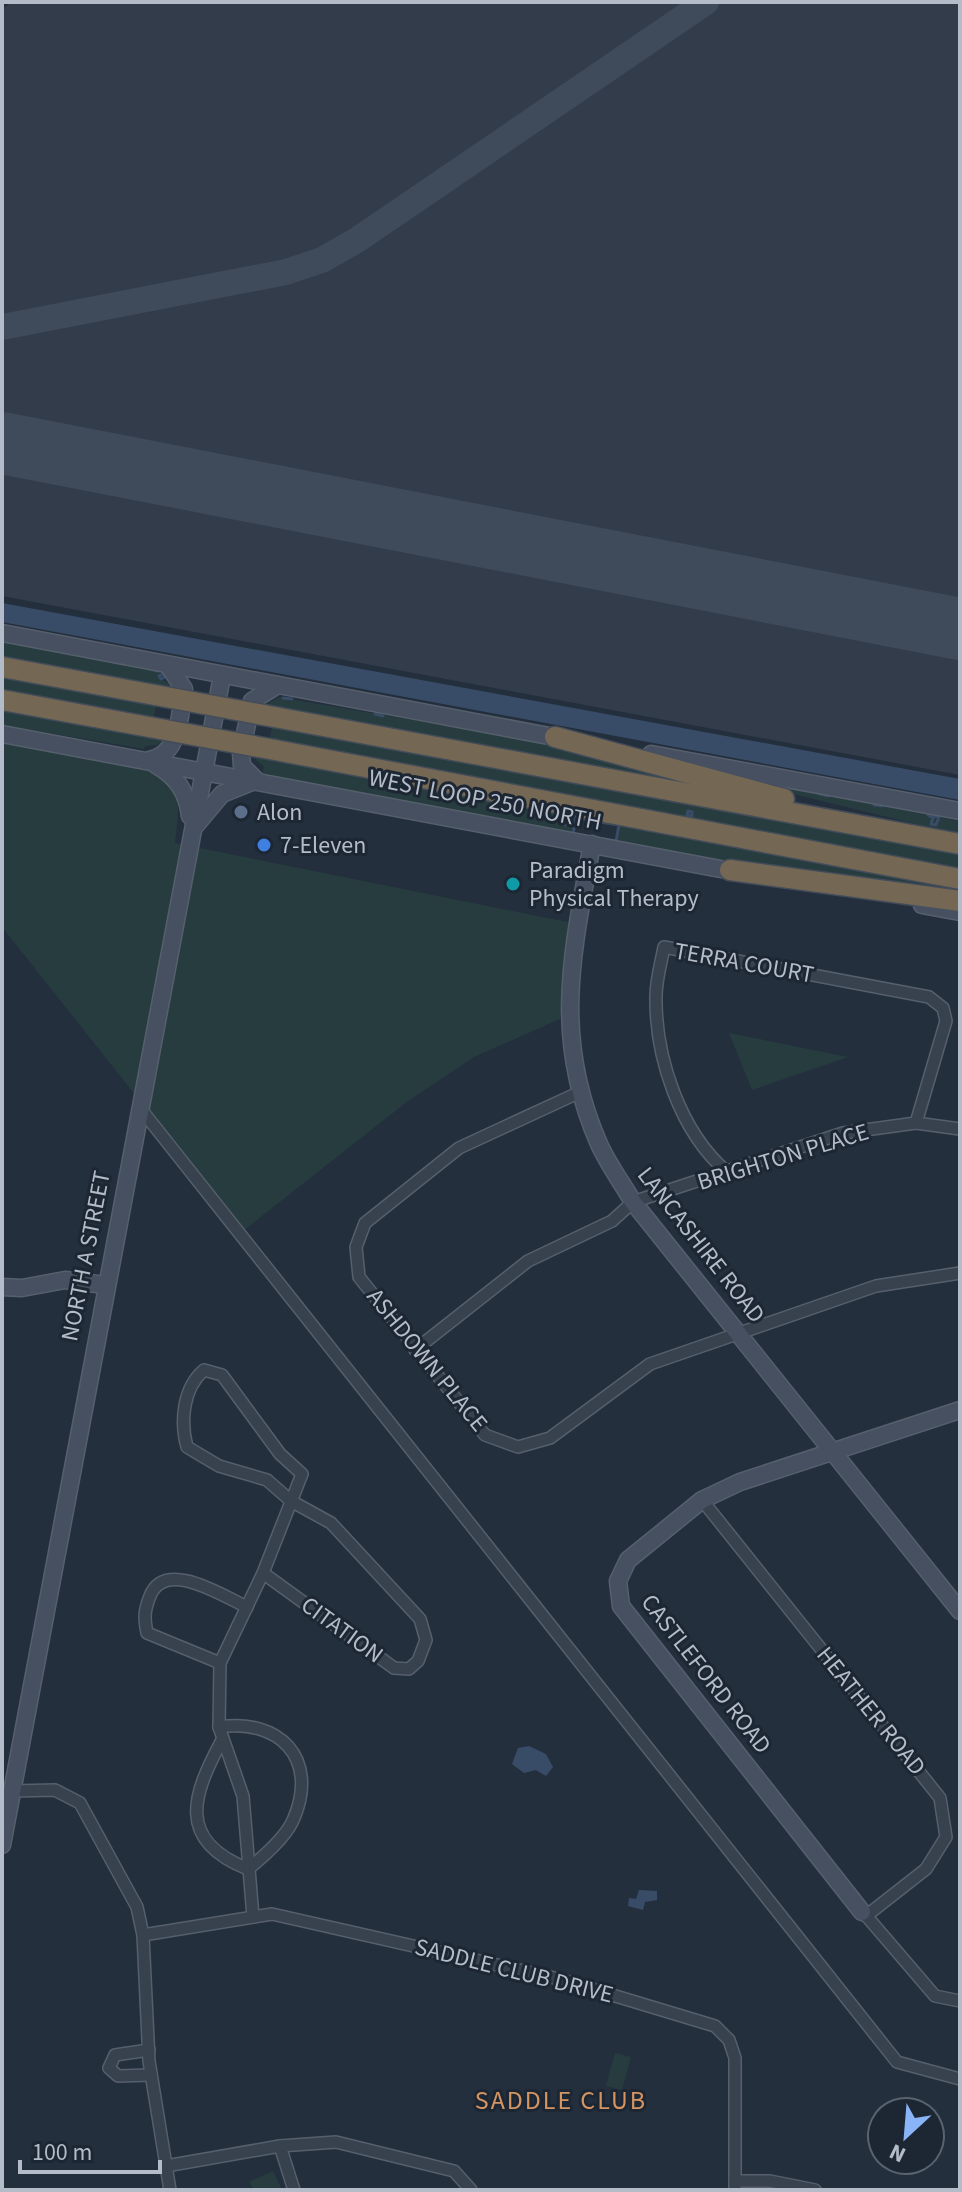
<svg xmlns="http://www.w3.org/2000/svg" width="962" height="2192" font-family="'Source Sans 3',sans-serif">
  <rect width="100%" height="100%" fill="#242f3e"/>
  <path fill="#323c4b" d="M 12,2 L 960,2 L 960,775 L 2,596 L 2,9 Z"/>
  <g fill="#263c3f">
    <path d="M 2,642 L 163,672 L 162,680 L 169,683 L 173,691 L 2,660 Z"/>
    <path d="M 2,677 L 156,705 L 153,722 L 2,694 Z"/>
    <path d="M 279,697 L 545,743 L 702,785 L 261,708 Z"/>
    <path d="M 2,711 L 162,741 L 157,745 L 145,746 L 144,749 L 2,725 Z"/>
    <path d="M 272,727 L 960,855 L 960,873 L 269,743 Z"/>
    <path d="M 2,741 L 152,769 C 186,791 178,809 175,843 L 572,923 L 560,1019 L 474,1057 L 408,1101 L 243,1231 L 2,927 Z"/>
    <path d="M 253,757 L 576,818 L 573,834 L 262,775 L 264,767 Z"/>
    <path d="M 766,784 L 960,821 L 960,835 L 765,787 Z"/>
    <path d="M 619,825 L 960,889 L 960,895 L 814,879 L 616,841 Z"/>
    <path d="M 729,1033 L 848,1057 L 752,1090 Z"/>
    <path d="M 615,2053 L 631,2057 L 622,2090 L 606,2086 Z"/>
    <path d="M 273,2171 L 282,2190 L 254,2190 L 249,2182 Z"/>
  </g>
  <g fill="#394c67">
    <path d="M 2,603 L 960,779 L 960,800 L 2,622 Z"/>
    <path d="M 529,1746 L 546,1754 L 553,1767 L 546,1776 L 536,1770 L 524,1773 L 512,1764 L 518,1748 Z"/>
    <path d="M 639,1890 L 657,1891 L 657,1900 L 645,1902 L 643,1910 L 628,1906 L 629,1898 L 636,1899 Z"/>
  </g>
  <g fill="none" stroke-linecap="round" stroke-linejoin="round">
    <g stroke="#394c67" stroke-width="3">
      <path d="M 114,662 L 123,664"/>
      <path d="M 150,669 L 158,671"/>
      <path d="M 163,674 L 165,677 L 161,679 L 159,676 Z"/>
      <path d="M 283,698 L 292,699"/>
      <path d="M 375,714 L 383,716"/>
      <path d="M 820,794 L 828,796"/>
      <path d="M 874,805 L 882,806"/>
      <path d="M 688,811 L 692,812 L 692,816 L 687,815 Z"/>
      <path d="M 928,815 L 939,817 L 936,825 L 931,824 L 933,818 Z"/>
      <path d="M 576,818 L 619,825 L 616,841 L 573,834 Z"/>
      <path d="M 565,825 L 566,815"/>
    </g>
    <path stroke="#3f4a5a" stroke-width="26" d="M 2,327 L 286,272 L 322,260 L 357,240 L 706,2"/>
    <path stroke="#3f4a5a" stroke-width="62" d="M 2,443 L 960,629"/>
    <defs>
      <g id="street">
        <path d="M 580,1092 L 459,1148 L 365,1223 L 356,1247 L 359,1277 L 485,1435 L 518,1447 L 550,1438 L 650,1364 L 876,1286 L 960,1273"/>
        <path d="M 140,1108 L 897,2062 L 960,2079"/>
        <path d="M 727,1172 C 680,1132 655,1057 656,996 C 656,980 661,963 664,947 L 929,997 L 943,1008 L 946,1021 L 916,1123"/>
        <path d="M 415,1350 L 528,1261 L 612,1221 L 633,1202 L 843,1133 L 916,1123 L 960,1129"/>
        <path d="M 702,1500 L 940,1798 L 946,1837 L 926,1869 L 866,1916"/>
        <path d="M 220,1663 L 147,1633 C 144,1618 144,1611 150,1596 C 165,1558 223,1596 247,1607"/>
        <path d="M 219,1727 C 279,1718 319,1758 294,1818 C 287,1836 263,1857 248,1869"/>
        <path d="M 222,1740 C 193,1794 175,1840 248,1869"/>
        <path d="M 12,1791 L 55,1790 L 80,1803 L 137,1907 L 143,1935 L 149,2061 L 170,2190"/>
        <path d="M 863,1912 L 935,1996 L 960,2001"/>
        <path d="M 253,1917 L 243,1796 L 219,1727 L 220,1663 L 263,1573 L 302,1474 L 280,1454 L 222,1375 L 204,1370 C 183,1388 180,1421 187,1447 L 219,1466 L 267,1480 L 291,1501 L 331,1523 L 420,1619 L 426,1640 L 418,1661 L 409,1669 L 394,1668 L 263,1573"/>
        <path d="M 143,1935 L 272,1914 L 559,1979 L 715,2026 L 729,2040 L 735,2058 L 735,2190"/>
        <path d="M 149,2050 L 115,2055 L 109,2068 L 118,2076 L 151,2075"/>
        <path d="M 280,2146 L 294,2190"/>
        <path d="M 166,2166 L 280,2146 L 336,2142 L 454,2171 L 471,2190"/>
        <path d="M 735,2181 L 770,2181 L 815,2190"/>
      </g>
      <g id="secondary">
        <path d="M 2,633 L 565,739"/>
        <path d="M 2,734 L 742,873"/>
        <path d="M 651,754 L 960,811"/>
        <path d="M 149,760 C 181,754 179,716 184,689 L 168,665"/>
        <path d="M 156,765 C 177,777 187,792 190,816"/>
        <path d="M 257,781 L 242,766 L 241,752 L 252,701 L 276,686"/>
        <path d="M 196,825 L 222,794 L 252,782"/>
        <path d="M 592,844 C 572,954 552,1037 599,1144 C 608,1164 622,1183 633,1202 L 960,1611"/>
        <path d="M 922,905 L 960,912"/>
        <path d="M 2,1287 L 22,1288 L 65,1280 L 105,1285"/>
        <path d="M 2,1845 L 222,676"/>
        <path d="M 862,1912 L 621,1606 L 618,1581 L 628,1560 L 702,1500 L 740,1482 L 960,1410"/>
      </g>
      <g id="highway">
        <path d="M 2,667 L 155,695"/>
        <path d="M 2,700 L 149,727"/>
        <path d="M 280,718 L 960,844"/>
        <path d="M 555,737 L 784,799"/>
        <path d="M 275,750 L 960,879"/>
        <path d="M 730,870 L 960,901"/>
      </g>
    </defs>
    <use href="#street" stroke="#565f6c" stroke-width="14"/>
    <use href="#secondary" stroke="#565f6c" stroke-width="19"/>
    <use href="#highway" stroke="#434c59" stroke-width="23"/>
    <use href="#street" stroke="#38414e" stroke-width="11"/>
    <use href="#secondary" stroke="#465061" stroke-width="16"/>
    <use href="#highway" stroke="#746855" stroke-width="20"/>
    <defs>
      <g id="highway-bridge">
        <path d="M 155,695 L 280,718"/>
        <path d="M 149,727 L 275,750"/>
      </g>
    </defs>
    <use href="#highway-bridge" stroke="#434c59" stroke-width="23" stroke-linecap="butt"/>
    <use href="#highway-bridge" stroke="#746855" stroke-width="20"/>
  </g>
  <circle fill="#5c6f8a" stroke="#1d2633" stroke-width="3" cx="241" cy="812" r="8"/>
  <circle fill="#3f7fe0" stroke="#1d2633" stroke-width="3" cx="264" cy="845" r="8"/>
  <circle fill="#0f9aa8" stroke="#1d2633" stroke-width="3" cx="513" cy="884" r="8"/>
  <g text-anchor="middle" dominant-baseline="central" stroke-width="6" stroke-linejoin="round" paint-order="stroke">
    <g font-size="24" fill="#b4bcc9" stroke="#1d2633">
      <text transform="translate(485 800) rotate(11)">WEST LOOP 250 NORTH</text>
      <text transform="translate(744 963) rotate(10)">TERRA COURT</text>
      <text transform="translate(783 1157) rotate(-17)">BRIGHTON PLACE</text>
      <text transform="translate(701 1245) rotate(52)">LANCASHIRE ROAD</text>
      <text transform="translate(86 1256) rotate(-79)">NORTH A STREET</text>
      <text transform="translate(427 1360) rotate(51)">ASHDOWN PLACE</text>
      <text transform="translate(342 1630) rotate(36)">CITATION</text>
      <text transform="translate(706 1674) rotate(52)">CASTLEFORD ROAD</text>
      <text transform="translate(871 1711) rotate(51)">HEATHER ROAD</text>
      <text transform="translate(514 1971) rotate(14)">SADDLE CLUB DRIVE</text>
    </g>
    <g font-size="24" fill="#b4bcc9" stroke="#1d2633" text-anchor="start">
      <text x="257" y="812">Alon</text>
      <text x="280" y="845">7-Eleven</text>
      <text x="529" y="870">Paradigm<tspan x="529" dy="28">Physical Therapy</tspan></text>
    </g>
    <g font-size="26" letter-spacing="2" fill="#d59563" stroke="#1d2633">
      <text x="561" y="2100">SADDLE CLUB</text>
    </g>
  </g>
  <rect width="962" height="2192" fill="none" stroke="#b4bcc9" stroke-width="8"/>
  <g transform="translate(906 2136) rotate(206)"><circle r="38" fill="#1d2633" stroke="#59626f" stroke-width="2"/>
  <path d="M0-6L14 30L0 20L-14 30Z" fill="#8ab4f8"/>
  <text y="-12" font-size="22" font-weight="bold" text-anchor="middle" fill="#b4bcc9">N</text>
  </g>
  <path d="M20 2160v12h140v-12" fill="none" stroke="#b4bcc9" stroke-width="4"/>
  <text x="32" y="2160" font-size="24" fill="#b4bcc9" stroke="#1d2633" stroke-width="6" paint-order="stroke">100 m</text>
</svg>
